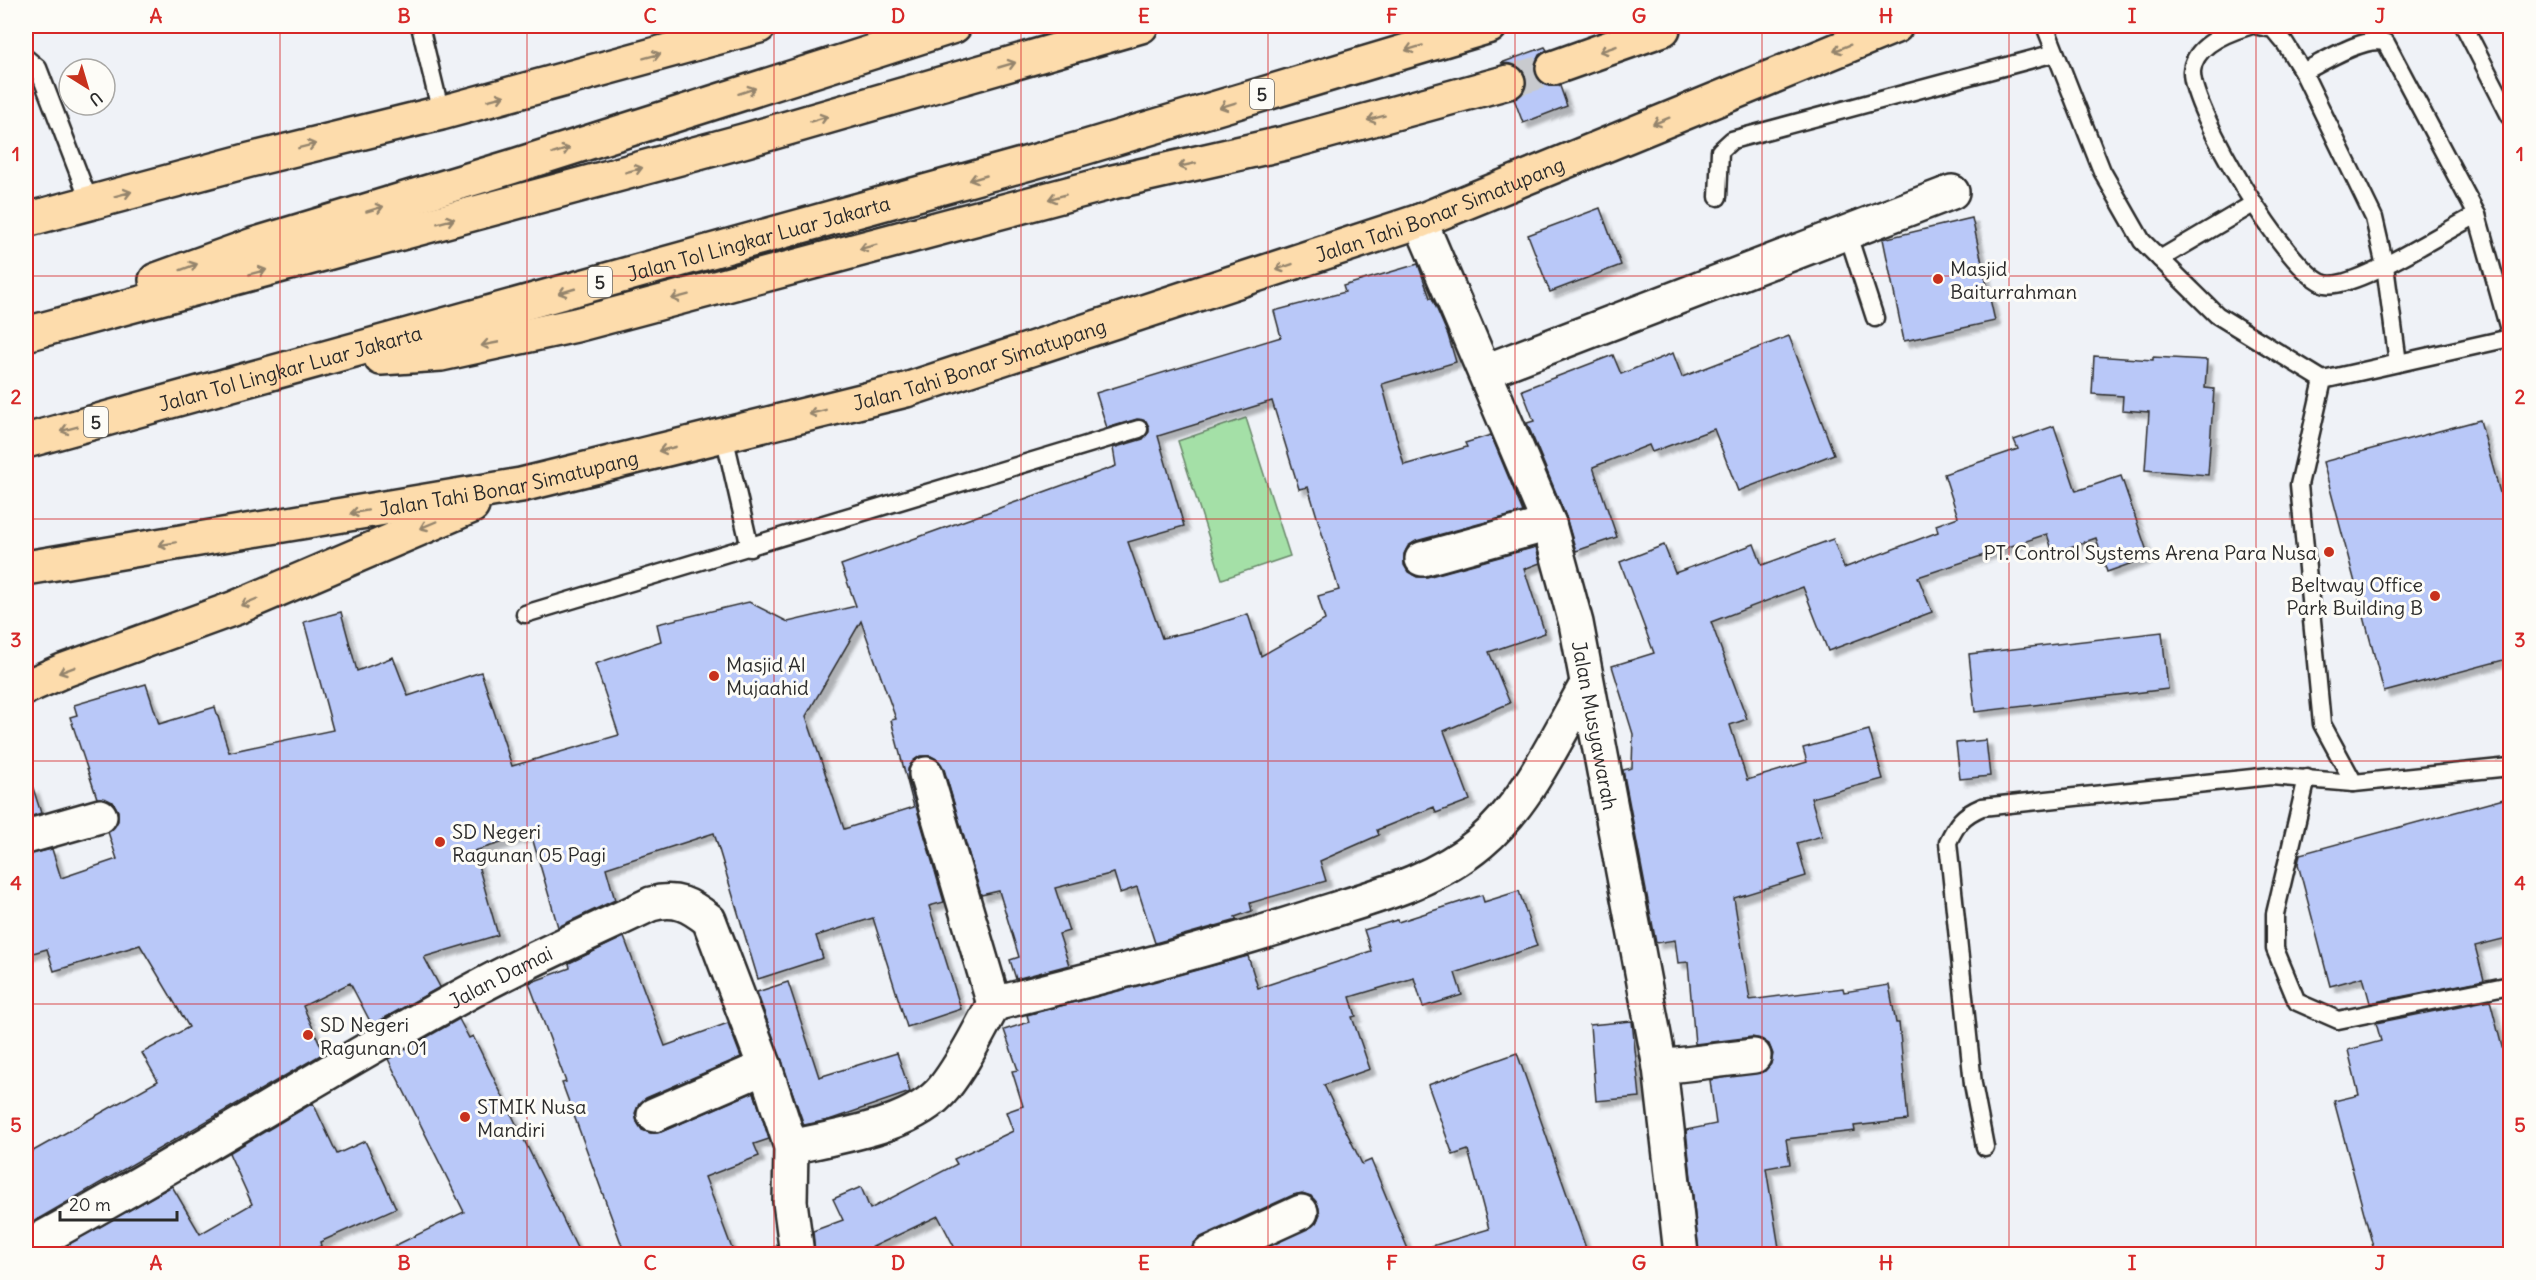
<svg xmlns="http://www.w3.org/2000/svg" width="2536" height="1280" font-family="Delius,sans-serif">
  <defs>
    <filter id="shadow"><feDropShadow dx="5.5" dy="5.5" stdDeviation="1.5" flood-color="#0004"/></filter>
  </defs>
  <rect width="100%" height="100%" fill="#eff2f7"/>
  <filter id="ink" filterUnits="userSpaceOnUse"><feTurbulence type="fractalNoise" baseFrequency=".0167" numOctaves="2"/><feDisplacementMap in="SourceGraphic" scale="12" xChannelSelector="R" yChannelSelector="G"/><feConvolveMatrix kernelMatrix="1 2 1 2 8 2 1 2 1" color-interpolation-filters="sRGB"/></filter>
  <g filter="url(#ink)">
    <path fill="#a4e0a7" stroke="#688669" stroke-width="1.5" d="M 1246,418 L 1290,556 L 1222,579 L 1178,441 Z"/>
    <g fill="#b9c8f8" stroke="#2b2b2b" stroke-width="1.5" fill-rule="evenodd" filter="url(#shadow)">
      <path d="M 1545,47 L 1547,50 L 1539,55 L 1535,64 L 1536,75 L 1540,82 L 1549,86 L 1560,86 L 1567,106 L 1523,123 L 1514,99 L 1526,87 L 1526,77 L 1522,69 L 1513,64 L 1501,63 Z"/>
      <path d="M 1600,208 L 1621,265 L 1550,292 L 1528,235 Z"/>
      <path d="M 1972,218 L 1995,321 L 1904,341 L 1883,239 Z"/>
      <path d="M 1418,264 L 1430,298 L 1432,298 L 1448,335 L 1456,362 L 1382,384 L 1404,465 L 1467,447 L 1465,443 L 1491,435 L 1523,512 L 1416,541 L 1408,546 L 1404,554 L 1404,565 L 1408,572 L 1417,577 L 1427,577 L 1536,547 L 1540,563 L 1524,569 L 1545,633 L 1489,652 L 1510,703 L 1444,731 L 1470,800 L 1436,813 L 1434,807 L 1377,830 L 1379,835 L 1320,861 L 1326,881 L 1250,903 L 1252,911 L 1235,917 L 1237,920 L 1155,943 L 1137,887 L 1120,893 L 1114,873 L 1055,888 L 1069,931 L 1059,934 L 1069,965 L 1016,979 L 1010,960 L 1019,957 L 999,891 L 981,895 L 944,769 L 939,761 L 931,756 L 920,756 L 913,761 L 908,769 L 908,779 L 944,902 L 929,906 L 961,1009 L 907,1027 L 873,918 L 816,936 L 823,958 L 758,979 L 714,833 L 606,868 L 615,900 L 558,927 L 531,834 L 474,851 L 498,935 L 424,957 L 440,987 L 372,1025 L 350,983 L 303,1006 L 324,1053 L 26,1226 L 26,1155 L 158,1081 L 142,1053 L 189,1027 L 140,945 L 54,971 L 47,949 L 26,955 L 26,855 L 52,849 L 61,878 L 117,859 L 108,832 L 118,821 L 118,811 L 113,802 L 97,798 L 70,717 L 77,715 L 74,705 L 146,684 L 159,724 L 215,707 L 229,752 L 333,730 L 304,622 L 341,612 L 357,671 L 393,657 L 408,696 L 481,672 L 512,766 L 619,735 L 595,664 L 661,641 L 657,624 L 749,602 L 788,622 L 856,606 L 841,565 L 1116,466 L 1113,448 L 1143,439 L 1149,432 L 1149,427 L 1146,421 L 1137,419 L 1107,428 L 1096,393 L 1281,337 L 1274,311 L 1345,292 L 1343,286 ZM 1272,401 L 1299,489 L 1308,487 L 1339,590 L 1318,596 L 1325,620 L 1261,656 L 1248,614 L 1201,629 L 1162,638 L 1128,542 L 1184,526 L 1158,436 ZM 861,621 L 896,719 L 891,720 L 914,807 L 844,829 L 806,716 Z"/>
      <path d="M 1789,336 L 1834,454 L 1738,491 L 1714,429 L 1652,452 L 1649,445 L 1593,467 L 1617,537 L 1576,551 L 1566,517 L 1527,423 L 1534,421 L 1522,390 L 1613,355 L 1621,374 L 1673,353 L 1682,377 Z"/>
      <path d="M 2094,356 L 2153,360 L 2153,357 L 2207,360 L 2205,388 L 2214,389 L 2208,475 L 2145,470 L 2149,412 L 2122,410 L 2123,396 L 2092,394 Z"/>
      <path d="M 2480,420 L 2511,533 L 2511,658 L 2384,692 L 2323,462 Z"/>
      <path d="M 2054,426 L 2076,491 L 2121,476 L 2149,557 L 2107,572 L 2096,538 L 2053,553 L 2047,534 L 1918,577 L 1932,612 L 1828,651 L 1803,587 L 1711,622 L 1747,719 L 1730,725 L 1747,780 L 1807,762 L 1803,748 L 1869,730 L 1883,779 L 1811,798 L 1822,836 L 1797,843 L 1806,876 L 1734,898 L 1750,1000 L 1843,988 L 1844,992 L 1889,985 L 1896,1023 L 1899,1023 L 1908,1120 L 1854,1126 L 1855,1131 L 1786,1139 L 1790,1164 L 1766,1168 L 1780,1254 L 1699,1254 L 1686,1130 L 1716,1124 L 1710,1080 L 1765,1071 L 1771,1064 L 1773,1054 L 1769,1044 L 1761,1039 L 1752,1037 L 1695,1044 L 1688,962 L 1678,963 L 1675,940 L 1656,943 L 1623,770 L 1632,768 L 1633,734 L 1612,666 L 1654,653 L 1620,562 L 1664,545 L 1675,573 L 1754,544 L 1762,565 L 1833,539 L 1844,568 L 1938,532 L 1936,525 L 1958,517 L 1944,474 L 2018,449 L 2014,440 Z"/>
      <path d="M 2162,632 L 2168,689 L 1975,712 L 1969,654 Z"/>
      <path d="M 1986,740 L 1990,776 L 1960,779 L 1956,743 Z"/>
      <path d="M 33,788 L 41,813 L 26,818 L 26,789 Z"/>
      <path d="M 2511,797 L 2511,937 L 2475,946 L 2484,980 L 2370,1003 L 2363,977 L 2330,986 L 2298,864 L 2300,854 Z"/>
      <path d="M 1519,891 L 1537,946 L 1455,973 L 1462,995 L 1423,1007 L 1414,978 L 1350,997 L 1356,1016 L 1352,1017 L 1370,1069 L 1324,1085 L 1362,1164 L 1371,1160 L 1410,1254 L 1254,1254 L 1316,1223 L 1320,1214 L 1318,1205 L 1311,1196 L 1302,1193 L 1293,1195 L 1201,1237 L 1193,1244 L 1191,1254 L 958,1254 L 938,1216 L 858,1254 L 815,1254 L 813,1231 L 843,1220 L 833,1199 L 861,1187 L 870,1209 L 957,1164 L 954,1159 L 1013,1131 L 1006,1112 L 1023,1106 L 1012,1071 L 1018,1070 L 1004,1030 L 1029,1022 L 1027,1015 L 1248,956 L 1258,988 L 1371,951 L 1364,930 L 1397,920 L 1398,922 L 1482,895 L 1484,902 Z"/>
      <path d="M 624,937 L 665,1046 L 728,1023 L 741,1057 L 646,1098 L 639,1104 L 635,1113 L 637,1122 L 642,1130 L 651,1133 L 661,1132 L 754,1092 L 769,1139 L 754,1144 L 759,1156 L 705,1177 L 734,1254 L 625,1254 L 562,1083 L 566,1082 L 529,983 L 570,968 L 569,963 Z"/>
      <path d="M 788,982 L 819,1077 L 897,1053 L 910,1092 L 829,1120 L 804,1125 L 757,992 Z"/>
      <path d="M 2490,1000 L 2504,1055 L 2511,1054 L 2511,1254 L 2375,1254 L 2334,1101 L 2359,1095 L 2348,1050 L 2381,1041 L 2376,1023 Z"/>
      <path d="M 459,1019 L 469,1038 L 473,1036 L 580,1254 L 378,1254 L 464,1212 L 388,1059 Z"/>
      <path d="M 1632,1021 L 1640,1097 L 1596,1101 L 1590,1025 Z"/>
      <path d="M 1517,1053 L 1588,1254 L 1433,1254 L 1432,1246 L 1489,1229 L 1468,1150 L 1453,1155 L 1428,1085 Z"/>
      <path d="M 313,1103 L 337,1154 L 365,1141 L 396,1208 L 320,1242 L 321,1246 L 303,1254 L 51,1254 L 172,1186 L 200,1234 L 252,1204 L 229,1153 Z"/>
      <path d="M 777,1246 L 778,1254 L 760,1254 L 760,1252 Z"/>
    </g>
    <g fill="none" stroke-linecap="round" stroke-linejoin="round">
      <path stroke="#c8cace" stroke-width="33" stroke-dasharray="33 16" stroke-linecap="butt" d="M 1508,82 L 1553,68"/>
      <defs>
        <g id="service">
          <path d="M 420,26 L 441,113"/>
          <path d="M 2045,26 L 2102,171 L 2142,241 L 2217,315 L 2323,380"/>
          <path d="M 2249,26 C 2229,32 2194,45 2192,71 C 2190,108 2288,274 2325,284 C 2354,291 2447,229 2477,215"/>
          <path d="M 2258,26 L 2273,29 L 2285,43 L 2303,72 L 2374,218 L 2385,266 L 2398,363"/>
          <path d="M 2464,26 L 2510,116"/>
          <path d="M 26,58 L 38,68 L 90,203"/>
          <path d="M 2303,72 C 2323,62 2367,34 2386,43 L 2477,215 L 2510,333"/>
          <path d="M 1718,197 L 1720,151 L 1732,140 L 2055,53"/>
          <path d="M 1847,232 L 1875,318"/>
          <path d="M 2160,259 L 2253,204"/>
          <path d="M 2510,338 L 2323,380 L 2299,485 L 2322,724 L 2354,783 L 2510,767"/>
          <path d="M 724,435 L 750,548"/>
          <path d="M 525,614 L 1139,429"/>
          <path d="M 2307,778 L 2275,914 L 2275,949 L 2297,1002 L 2338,1020 L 2510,985"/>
          <path d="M 1985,1147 L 1973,1084 L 1948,842 C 1957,823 1963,815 1982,807 L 2271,776 L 2354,783"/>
        </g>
        <g id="minor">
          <path id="s1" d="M 1420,221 L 1549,524 L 1576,623 L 1660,1067 L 1681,1254"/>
          <path d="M 1486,371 L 1952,192"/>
          <path d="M 1422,559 L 1549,524"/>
          <path d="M 926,774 L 994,1004"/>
          <path d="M 26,837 L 100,816"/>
          <path d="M 1660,1067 L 1754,1056"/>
          <path d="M 654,1115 L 765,1067"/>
          <path d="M 791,1147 C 837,1136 913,1127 944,1088 C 964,1063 978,1032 994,1004 C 1104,976 1214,949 1323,913 C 1377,896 1435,881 1480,843 C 1527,804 1556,738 1586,686"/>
          <path id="s2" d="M 26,1247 C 178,1166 323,1071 475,989 C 532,958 593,932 651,904 C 676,897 690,905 709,920 L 765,1067 L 791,1147 L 790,1202 L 797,1254"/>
          <path d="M 1209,1254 L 1301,1212"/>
        </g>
        <g id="trunk">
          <path d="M 26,220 L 250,160 L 441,113 L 759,26"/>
          <path id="s3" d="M 26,568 L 521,485 L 906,390 L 1420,221 L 1896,26"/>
          <path d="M 26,687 L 65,670 L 235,608 L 472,506"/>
        </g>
        <g id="motorway">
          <path d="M 1553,68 L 1663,29"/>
          <path d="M 156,280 L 253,245 L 511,167 L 954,26"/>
          <path d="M 26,334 L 743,141 L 1141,26"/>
          <path d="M 381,358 L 441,354 L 576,325 L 1113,182 L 1285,143 L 1508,82"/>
          <path id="s4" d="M 26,441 L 1083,148 L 1490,26"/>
        </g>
      </defs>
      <use href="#service" stroke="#2b2b2b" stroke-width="21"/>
      <use href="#minor" stroke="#2b2b2b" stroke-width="38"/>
      <use href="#trunk" stroke="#2b2b2b" stroke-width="38"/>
      <use href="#motorway" stroke="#2b2b2b" stroke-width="38"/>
      <use href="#service" stroke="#fdfcf7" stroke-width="16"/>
      <use href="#minor" stroke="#fdfcf7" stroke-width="33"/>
      <use href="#trunk" stroke="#fddcac" stroke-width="33"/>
      <use href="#motorway" stroke="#fddcac" stroke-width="33"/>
    </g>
    <defs><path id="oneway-shaft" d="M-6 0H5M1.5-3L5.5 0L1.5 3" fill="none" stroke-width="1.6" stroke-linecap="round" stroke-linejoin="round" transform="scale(1.5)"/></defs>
    <g stroke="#94846c">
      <use href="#oneway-shaft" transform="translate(1414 48) rotate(163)"/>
      <use href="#oneway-shaft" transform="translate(1842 48) rotate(158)"/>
      <use href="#oneway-shaft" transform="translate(1608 49) rotate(161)"/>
      <use href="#oneway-shaft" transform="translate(652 56) rotate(-15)"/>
      <use href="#oneway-shaft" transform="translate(1007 65) rotate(-16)"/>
      <use href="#oneway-shaft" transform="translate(747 91) rotate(-18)"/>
      <use href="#oneway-shaft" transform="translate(496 98) rotate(-15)"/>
      <use href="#oneway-shaft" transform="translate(1228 105) rotate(163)"/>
      <use href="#oneway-shaft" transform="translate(1376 118) rotate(165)"/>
      <use href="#oneway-shaft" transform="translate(819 119) rotate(-16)"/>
      <use href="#oneway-shaft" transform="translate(1661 121) rotate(158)"/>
      <use href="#oneway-shaft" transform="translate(307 146) rotate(-14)"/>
      <use href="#oneway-shaft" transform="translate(561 151) rotate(-18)"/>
      <use href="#oneway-shaft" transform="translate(1187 165) rotate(167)"/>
      <use href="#oneway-shaft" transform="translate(634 170) rotate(-15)"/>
      <use href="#oneway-shaft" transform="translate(978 178) rotate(164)"/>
      <use href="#oneway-shaft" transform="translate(123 194) rotate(-15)"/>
      <use href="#oneway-shaft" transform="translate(1057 197) rotate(165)"/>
      <use href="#oneway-shaft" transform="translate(375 209) rotate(-17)"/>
      <use href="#oneway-shaft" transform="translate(446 221) rotate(-15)"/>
      <use href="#oneway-shaft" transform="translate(868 247) rotate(165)"/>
      <use href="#oneway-shaft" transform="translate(189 267) rotate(-20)"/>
      <use href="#oneway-shaft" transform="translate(1284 267) rotate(161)"/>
      <use href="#oneway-shaft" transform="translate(258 272) rotate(-15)"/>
      <use href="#oneway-shaft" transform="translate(567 291) rotate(164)"/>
      <use href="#oneway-shaft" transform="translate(680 297) rotate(165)"/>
      <use href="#oneway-shaft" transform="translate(490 344) rotate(169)"/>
      <use href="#oneway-shaft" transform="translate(817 412) rotate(166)"/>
      <use href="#oneway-shaft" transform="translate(69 429) rotate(165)"/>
      <use href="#oneway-shaft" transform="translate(667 449) rotate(166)"/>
      <use href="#oneway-shaft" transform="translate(359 512) rotate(170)"/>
      <use href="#oneway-shaft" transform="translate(428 525) rotate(157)"/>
      <use href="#oneway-shaft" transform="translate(167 544) rotate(170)"/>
      <use href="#oneway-shaft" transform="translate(249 602) rotate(157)"/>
      <use href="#oneway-shaft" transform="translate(67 670) rotate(159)"/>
    </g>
  </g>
  <path fill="none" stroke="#d62828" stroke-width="1.5" stroke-opacity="0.55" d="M 280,26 L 280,1254M 527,26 L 527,1254M 774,26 L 774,1254M 1021,26 L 1021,1254M 1268,26 L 1268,1254M 1515,26 L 1515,1254M 1762,26 L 1762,1254M 2009,26 L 2009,1254M 2256,26 L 2256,1254M 26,276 L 2510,276M 26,519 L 2510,519M 26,761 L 2510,761M 26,1004 L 2510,1004"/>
  <g fill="#c8321e" stroke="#fdfcf7" stroke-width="2">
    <circle cx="1938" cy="279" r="6"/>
    <circle cx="2329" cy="552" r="6"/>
    <circle cx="2435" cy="596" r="6"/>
    <circle cx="714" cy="676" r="6"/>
    <circle cx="440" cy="842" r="6"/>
    <circle cx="308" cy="1035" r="6"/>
    <circle cx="465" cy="1117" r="6"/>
  </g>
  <g text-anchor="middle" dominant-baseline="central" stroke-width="6" stroke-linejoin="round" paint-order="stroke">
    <g fill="#fdfcf7" stroke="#6a6a68" stroke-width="1.5">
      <rect x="1250" y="79" width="24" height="30" rx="4.5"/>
      <rect x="588" y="267" width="24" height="30" rx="4.5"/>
      <rect x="84" y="407" width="24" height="30" rx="4.5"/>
    </g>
    <g font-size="18" font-weight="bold" fill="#2b2b2b">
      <text x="1262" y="94">5</text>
      <text x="600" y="282">5</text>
      <text x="96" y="422">5</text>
    </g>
    <g font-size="20" fill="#2b2b2b" stroke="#fdfcf7">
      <text stroke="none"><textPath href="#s3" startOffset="1462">Jalan Tahi Bonar Simatupang</textPath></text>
      <text stroke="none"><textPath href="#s4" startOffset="760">Jalan Tol Lingkar Luar Jakarta</textPath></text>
      <text stroke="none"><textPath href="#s3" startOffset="976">Jalan Tahi Bonar Simatupang</textPath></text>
      <text stroke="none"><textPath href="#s4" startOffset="274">Jalan Tol Lingkar Luar Jakarta</textPath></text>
      <text stroke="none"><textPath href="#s3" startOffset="490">Jalan Tahi Bonar Simatupang</textPath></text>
      <text stroke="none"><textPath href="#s1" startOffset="536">Jalan Musyawarah</textPath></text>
      <text stroke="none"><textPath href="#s2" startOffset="546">Jalan Damai</textPath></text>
    </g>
    <g font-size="20" fill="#2b2b2b" stroke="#fdfcf7" text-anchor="start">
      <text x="1950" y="268">Masjid<tspan x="1950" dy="23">Baiturrahman</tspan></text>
      <text x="2317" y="552" text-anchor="end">PT. Control Systems Arena Para Nusa</text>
      <text x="2423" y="584" text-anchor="end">Beltway Office<tspan x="2423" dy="23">Park Building B</tspan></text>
      <text x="726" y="664">Masjid Al<tspan x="726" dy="23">Mujaahid</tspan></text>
      <text x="452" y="831">SD Negeri<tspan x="452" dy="23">Ragunan 05 Pagi</tspan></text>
      <text x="320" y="1024">SD Negeri<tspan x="320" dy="23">Ragunan 01</tspan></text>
      <text x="477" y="1106">STMIK Nusa<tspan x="477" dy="23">Mandiri</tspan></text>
    </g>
  </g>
  <rect width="2536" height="1280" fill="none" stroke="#fdfcf7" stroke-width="66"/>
  <g transform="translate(87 87) rotate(143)"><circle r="28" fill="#fdfcf7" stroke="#a9a8a5" stroke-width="1.5"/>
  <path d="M0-4.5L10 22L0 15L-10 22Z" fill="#c8321e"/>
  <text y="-9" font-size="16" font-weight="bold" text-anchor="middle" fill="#2b2b2b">U</text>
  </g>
  <path d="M60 1211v9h117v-9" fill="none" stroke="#2b2b2b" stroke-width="3"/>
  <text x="69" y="1211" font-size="18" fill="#2b2b2b" stroke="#fdfcf7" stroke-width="4.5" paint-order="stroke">20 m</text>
  <rect x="33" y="33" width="2470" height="1214" fill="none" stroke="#d62828" stroke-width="2"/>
  <g font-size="20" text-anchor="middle" font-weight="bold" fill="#d62828">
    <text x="156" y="23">A</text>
    <text x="404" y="23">B</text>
    <text x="650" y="23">C</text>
    <text x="898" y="23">D</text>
    <text x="1144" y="23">E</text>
    <text x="1392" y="23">F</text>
    <text x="1639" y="23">G</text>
    <text x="1886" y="23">H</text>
    <text x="2132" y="23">I</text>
    <text x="2380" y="23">J</text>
    <text x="16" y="161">1</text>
    <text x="2520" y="161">1</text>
    <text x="16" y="404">2</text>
    <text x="2520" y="404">2</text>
    <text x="16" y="647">3</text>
    <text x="2520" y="647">3</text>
    <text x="16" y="890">4</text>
    <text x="2520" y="890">4</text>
    <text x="16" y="1132">5</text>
    <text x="2520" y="1132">5</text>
    <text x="156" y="1270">A</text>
    <text x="404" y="1270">B</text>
    <text x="650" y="1270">C</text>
    <text x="898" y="1270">D</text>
    <text x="1144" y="1270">E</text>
    <text x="1392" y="1270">F</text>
    <text x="1639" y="1270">G</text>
    <text x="1886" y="1270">H</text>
    <text x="2132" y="1270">I</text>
    <text x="2380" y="1270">J</text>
  </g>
</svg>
